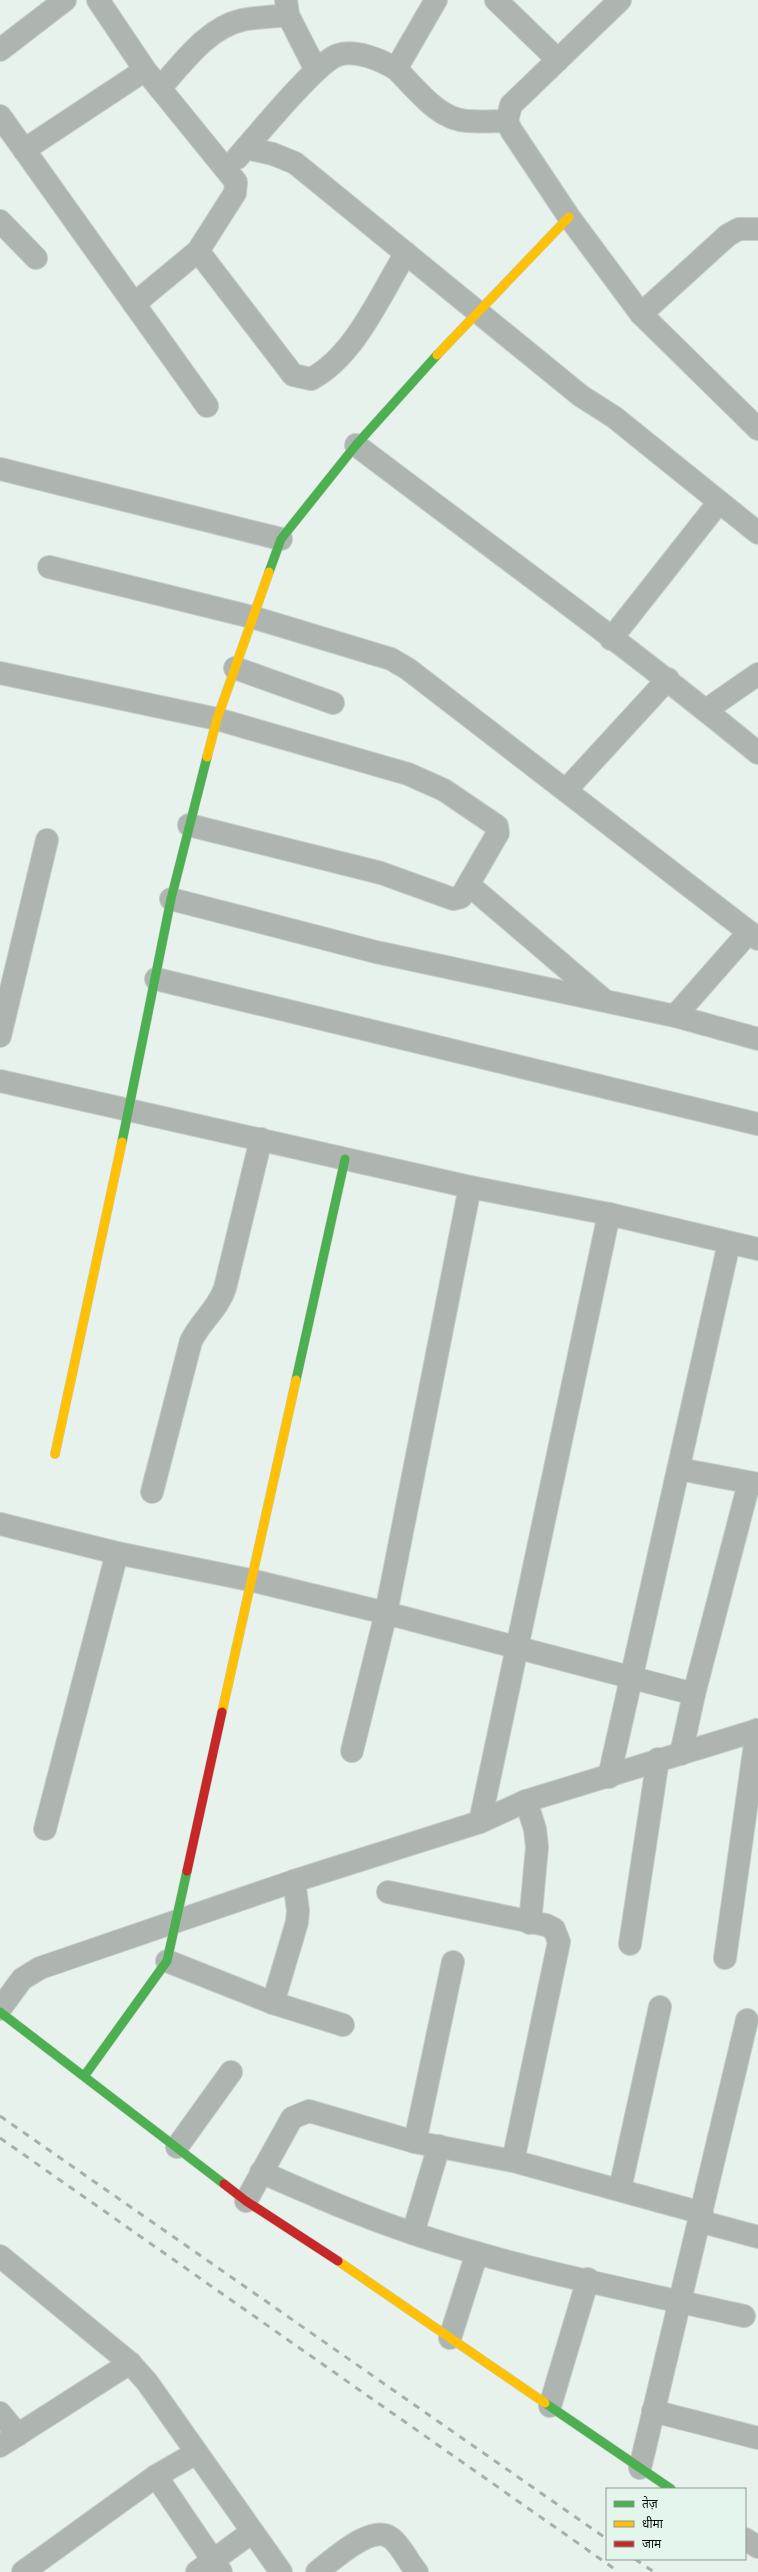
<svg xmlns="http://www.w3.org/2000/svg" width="758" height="2572" font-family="Karla,'Noto Sans Devanagari',sans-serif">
  <rect width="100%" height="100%" fill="#e8f2ec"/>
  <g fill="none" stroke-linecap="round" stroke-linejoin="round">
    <defs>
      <g id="street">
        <path d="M 98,0 L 145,70 L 236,182 L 235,193 L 198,251 L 134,304"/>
        <path d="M 286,0 L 288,15 L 316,70"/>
        <path d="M 496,0 L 558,60"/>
        <path d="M 620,0 L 511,105 L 507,121 L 511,130 L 569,217 L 641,314 L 758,429"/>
        <path d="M 0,50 L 65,0"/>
        <path d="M 396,69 C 416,88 437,119 467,121 C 480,122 494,121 507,121"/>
        <path d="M 160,88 C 183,63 207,28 242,20 C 257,17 273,17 288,15"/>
        <path d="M 0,116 L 207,406"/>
        <path d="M 246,148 L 273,154 L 295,163 L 581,396 L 614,417 L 758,533"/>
        <path d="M 24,150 L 145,70"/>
        <path d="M 237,158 C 256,137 316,62 338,55 C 356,49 381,60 396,69 L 436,0"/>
        <path d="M 0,221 L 36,258"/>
        <path d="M 198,251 L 293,375 L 311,379 C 355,356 380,295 406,253"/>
        <path d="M 641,314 L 728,235 L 739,229 L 758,229"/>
        <path d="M 356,445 C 490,547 628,646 758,753"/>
        <path d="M 0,469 L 281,539"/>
        <path d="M 49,567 L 252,617 L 391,659 L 408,669 L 758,939"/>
        <path d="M 611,639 L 719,502"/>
        <path d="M 235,668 L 333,703"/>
        <path d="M 0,673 L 217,719 L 408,774 L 444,790 L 497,826 L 498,833 L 461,897 L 453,899 L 381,873 L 189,825"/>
        <path d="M 706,710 L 758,674"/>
        <path d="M 566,790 L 668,679"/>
        <path d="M 469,885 L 605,1001"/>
        <path d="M 171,899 L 376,952 L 675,1016 L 758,1039"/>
        <path d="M 156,979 L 758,1124"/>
        <path d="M 675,1016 L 749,932"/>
        <path d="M 0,1036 L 47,840"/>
        <path d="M 0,1081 L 470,1187 L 609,1214 L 758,1249"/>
        <path d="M 679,1469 L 758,1484"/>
        <path d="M 152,1492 L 191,1341 C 201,1321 218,1309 225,1288 L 261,1139"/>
        <path d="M 0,1524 L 117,1553 L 250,1580 L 386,1613 L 694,1694"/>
        <path d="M 352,1751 L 386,1613 L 470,1187"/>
        <path d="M 681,1754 L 694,1694 L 749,1483"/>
        <path d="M 609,1777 L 729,1243"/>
        <path d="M 526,1801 L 535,1829 L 537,1847 L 530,1923"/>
        <path d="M 480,1822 L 609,1214"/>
        <path d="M 45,1829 L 117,1553"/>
        <path d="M 388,1892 L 546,1925 L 554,1929 L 559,1942 L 513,2161"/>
        <path d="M 630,1944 L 658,1759"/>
        <path d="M 725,1958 L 757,1730"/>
        <path d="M 167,1961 L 273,2003 L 343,2025"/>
        <path d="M 273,2003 L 297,1922 L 298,1910 L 294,1881"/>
        <path d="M 0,2009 L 22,1979 L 40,1968 L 294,1881 L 480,1822 L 526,1801 L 758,1730"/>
        <path d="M 415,2142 L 453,1962"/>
        <path d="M 177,2147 L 231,2072"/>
        <path d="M 261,2172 C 311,2194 361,2216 412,2233 C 518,2269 635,2291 744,2316"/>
        <path d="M 620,2189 L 660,2007"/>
        <path d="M 246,2201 L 292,2118 L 309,2111 L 415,2142 L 513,2161 L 702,2213"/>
        <path d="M 699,2221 L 758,2237"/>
        <path d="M 413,2233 L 439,2146"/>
        <path d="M 0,2256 L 130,2363 L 147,2382 L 281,2572"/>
        <path d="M 450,2338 L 477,2253"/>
        <path d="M 550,2406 L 588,2279"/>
        <path d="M 653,2411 L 758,2438"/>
        <path d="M 0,2413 L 18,2435"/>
        <path d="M 0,2446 L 130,2363"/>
        <path d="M 640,2468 L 747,2020"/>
        <path d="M 156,2476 L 221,2572"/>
        <path d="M 745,2539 L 758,2547"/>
        <path d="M 23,2572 L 156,2476 L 196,2453"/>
        <path d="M 197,2572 L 252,2532"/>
        <path d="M 317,2572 C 333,2560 372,2523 391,2538 C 401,2545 408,2562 417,2572"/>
      </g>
      <g id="fast">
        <path d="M 269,572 L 281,539 L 356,445 L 437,355"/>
        <path d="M 122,1142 L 171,899 L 207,757"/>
        <path d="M 296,1380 L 345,1159"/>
        <path d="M 0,2012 L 224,2184"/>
        <path d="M 85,2075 L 167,1961 L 187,1871"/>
        <path d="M 545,2403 L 671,2489"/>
      </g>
      <g id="slow">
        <path d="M 437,355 L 569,217"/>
        <path d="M 207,757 L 217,719 L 269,572"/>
        <path d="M 55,1454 L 122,1142"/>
        <path d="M 222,1712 L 296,1380"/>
        <path d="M 338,2261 L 545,2403"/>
      </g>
      <g id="jam">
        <path d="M 187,1871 L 222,1712"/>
        <path d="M 224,2184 L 246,2201 L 338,2261"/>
      </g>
    </defs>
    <use href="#street" stroke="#c5cdc8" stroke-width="24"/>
    <use href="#fast" stroke="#c5cdc8" stroke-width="10"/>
    <use href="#slow" stroke="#c5cdc8" stroke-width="10"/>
    <use href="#jam" stroke="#c5cdc8" stroke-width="10"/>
    <use href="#street" stroke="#aeb4b0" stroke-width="22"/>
    <use href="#fast" stroke="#4caf50" stroke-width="9"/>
    <use href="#slow" stroke="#ffc107" stroke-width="9"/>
    <use href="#jam" stroke="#c62828" stroke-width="9"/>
    <g stroke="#a8afab" stroke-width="3" stroke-dasharray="7 7" stroke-linecap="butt">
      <path d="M 0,2116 L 607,2539"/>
      <path d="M 0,2138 L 619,2572"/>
      <path d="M 635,2559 L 654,2572"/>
    </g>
  </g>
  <rect x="606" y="2488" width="140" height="72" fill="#e4f6eb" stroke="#8c9991"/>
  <rect x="614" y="2501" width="20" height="6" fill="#4caf50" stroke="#8c9991"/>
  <text x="642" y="2508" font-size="12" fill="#070d09">तेज़</text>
  <rect x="614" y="2521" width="20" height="6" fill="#ffc107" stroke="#8c9991"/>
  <text x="642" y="2528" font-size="12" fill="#070d09">धीमा</text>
  <rect x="614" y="2541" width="20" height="6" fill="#c62828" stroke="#8c9991"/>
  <text x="642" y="2548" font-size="12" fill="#070d09">जाम</text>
</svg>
